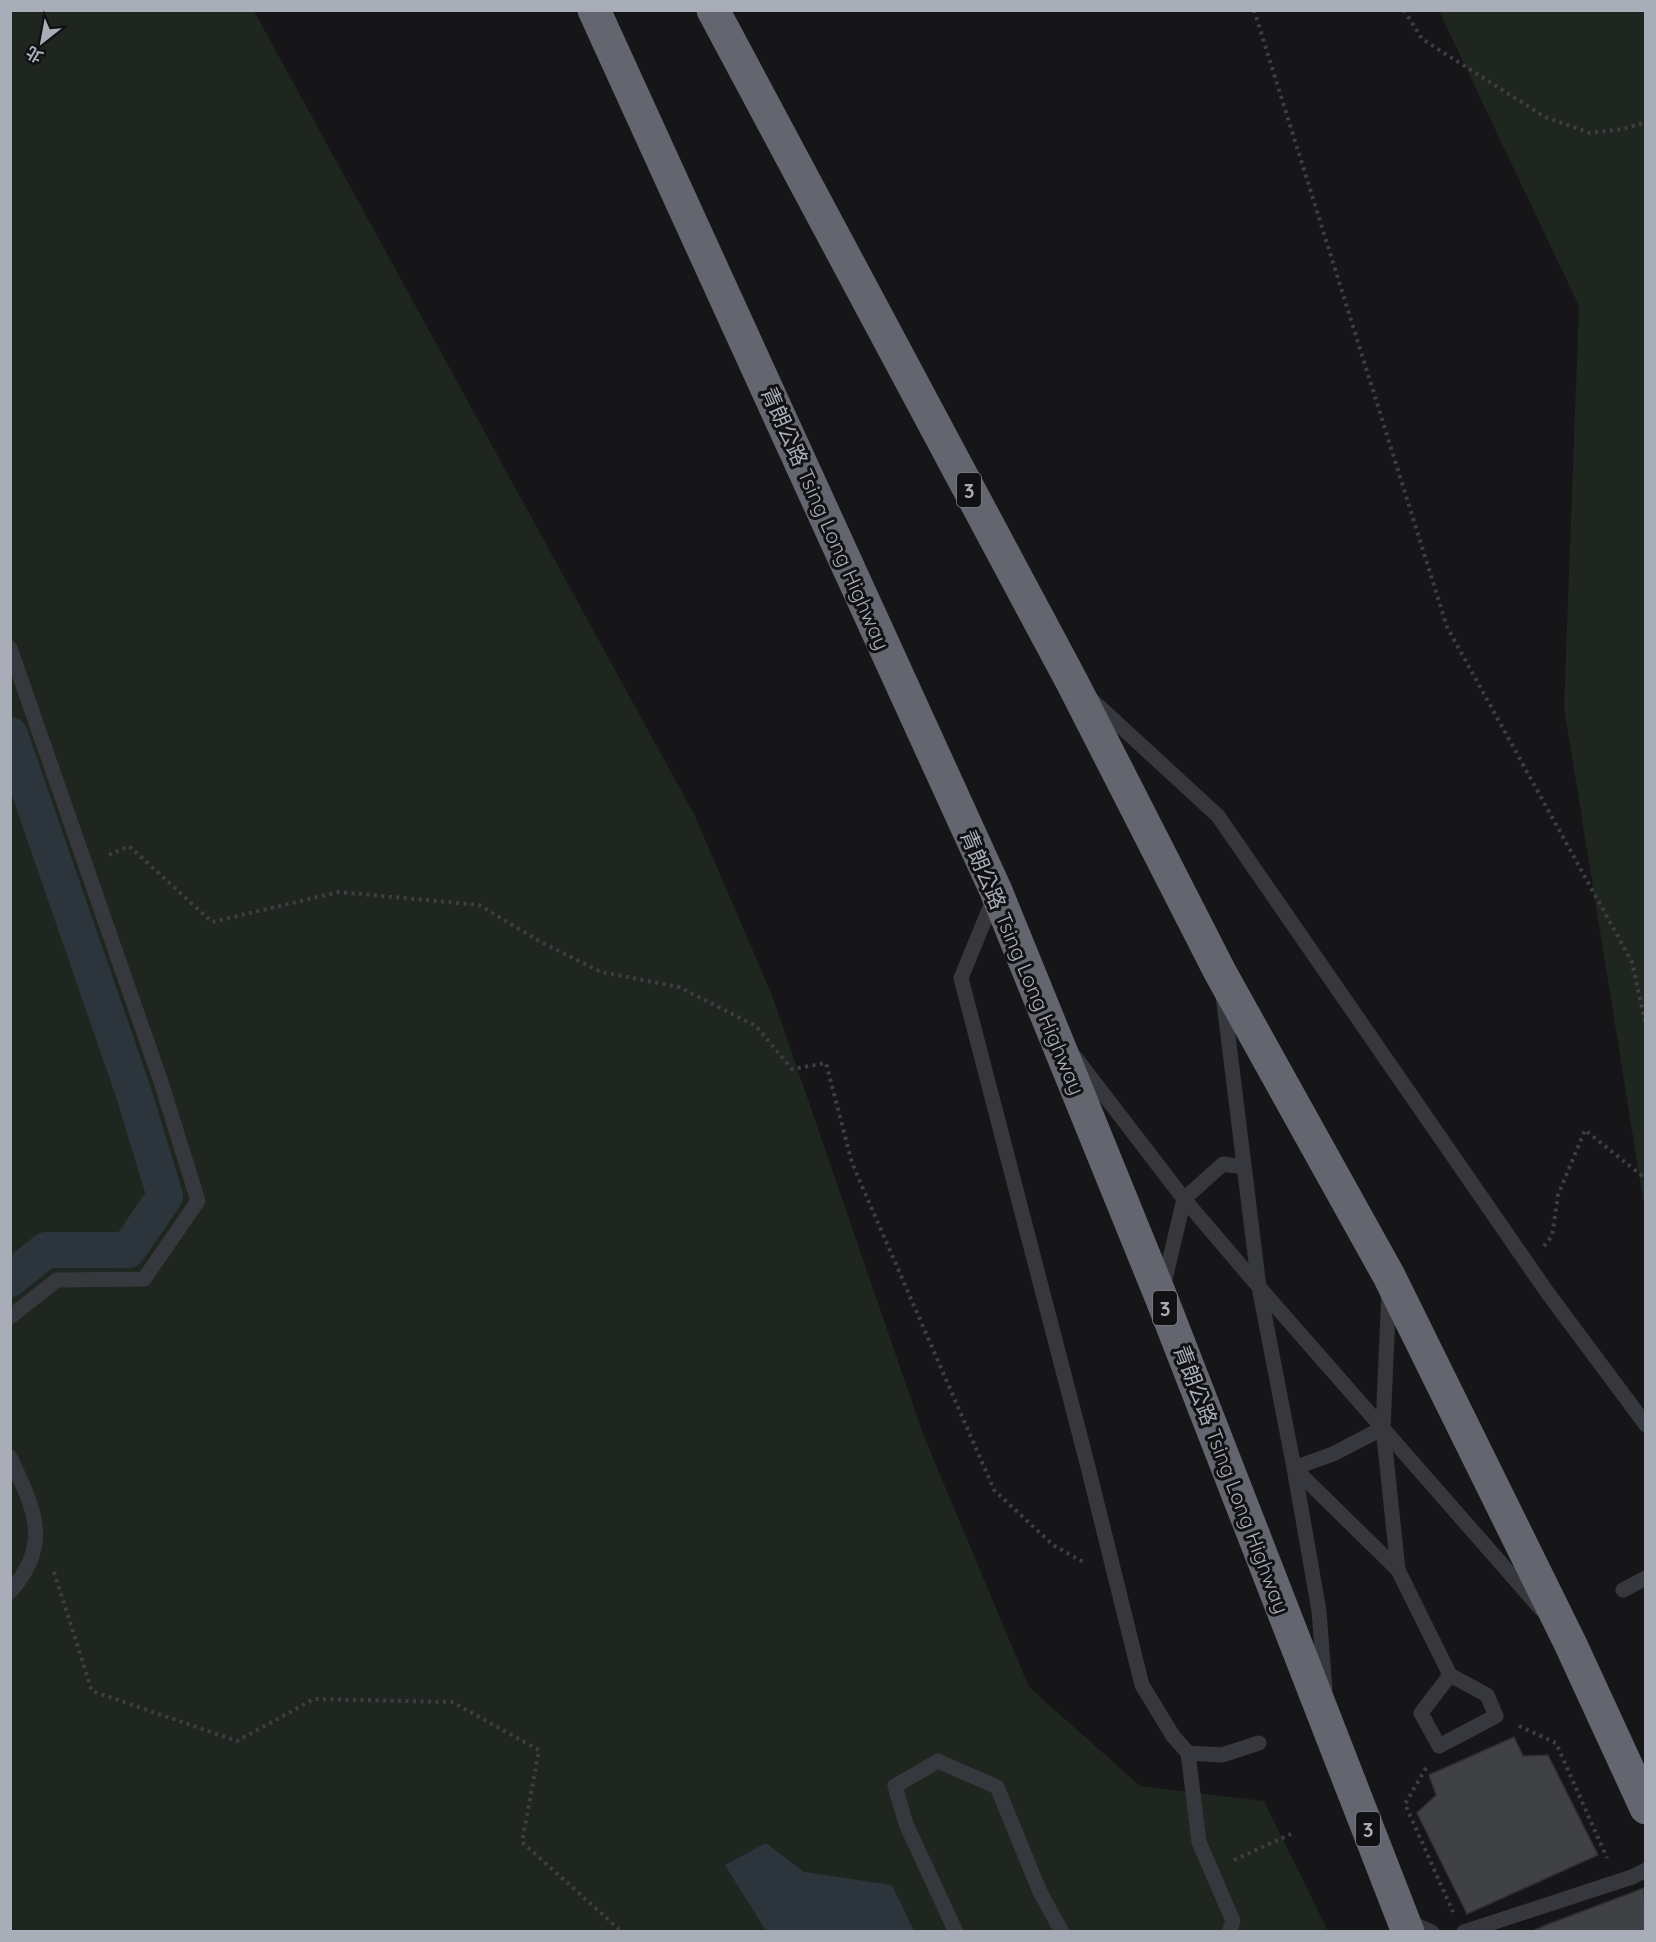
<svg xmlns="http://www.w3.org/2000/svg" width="1656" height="1942" font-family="Quicksand,'Noto Sans TC',sans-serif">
  <rect width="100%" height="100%" fill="#161618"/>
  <g fill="#1e261f">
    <path d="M 11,11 L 254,11 L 695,816 L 772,995 L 923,1434 L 1029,1687 L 1140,1786 L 1264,1801 L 1328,1931 L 11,1932 Z"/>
    <path d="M 1439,11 L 1645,11 L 1645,1211 L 1564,707 L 1579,306 Z"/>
  </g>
  <path fill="#2c353c" d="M 766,1843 L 804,1872 L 892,1885 L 914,1931 L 766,1931 L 725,1865 Z"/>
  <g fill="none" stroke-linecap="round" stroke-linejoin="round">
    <path stroke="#2c353c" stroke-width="36" d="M 10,735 L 133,1091 L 165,1196 L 128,1250 L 46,1250 L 10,1279"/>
  </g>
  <g fill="#404145" stroke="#303034" stroke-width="1.5">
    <path d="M 1514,1737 L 1523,1756 L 1548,1755 L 1598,1855 L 1467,1914 L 1417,1813 L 1436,1795 L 1429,1775 Z"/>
    <path d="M 1644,1888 L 1646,1932 L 1530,1932 L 1546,1925 Z"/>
  </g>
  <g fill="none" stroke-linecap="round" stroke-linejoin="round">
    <g stroke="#3d3f44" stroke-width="4" stroke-dasharray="3 4.5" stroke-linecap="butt">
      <path d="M 1254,10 L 1447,627 L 1632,962 L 1646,1026"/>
      <path d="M 1404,10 L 1422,39 L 1545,117 L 1590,133 L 1623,129 L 1646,122"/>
      <path d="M 109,855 L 129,846 L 212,922 L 339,892 L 479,905 L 541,942 L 601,972 L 679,987 L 756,1026 L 792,1069 L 826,1063 L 852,1163 L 994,1490 L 1053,1545 L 1085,1563"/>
      <path d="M 1544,1246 L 1552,1236 L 1558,1195 L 1585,1130 L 1646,1179"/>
      <path d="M 54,1572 L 92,1691 L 237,1741 L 314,1699 L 452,1702 L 539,1750 L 522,1842 L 622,1932"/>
      <path d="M 1519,1726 L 1556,1743 L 1607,1858"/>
      <path d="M 1426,1768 L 1405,1804 L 1453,1912"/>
      <path d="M 1234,1860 L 1291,1834"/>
    </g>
    <g stroke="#37383d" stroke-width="15">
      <path d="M 10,648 L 161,1082 L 198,1201 L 144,1279 L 57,1280 L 10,1317"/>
      <path d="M 1092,700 L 1218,816 L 1547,1292 L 1646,1425"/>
      <path d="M 995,895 L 961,978 L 1087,1463 L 1142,1685 L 1173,1736 L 1188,1753 L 1222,1755 L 1259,1743"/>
      <path d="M 1223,995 L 1259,1287 L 1294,1468 L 1319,1611 L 1325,1689"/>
      <path d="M 1075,1057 L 1184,1199 L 1259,1287 L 1541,1609"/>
      <path d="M 1163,1288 L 1184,1199 L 1223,1164 L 1244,1167"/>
      <path d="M 1389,1290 L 1383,1428 L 1333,1454 L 1294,1468 L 1398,1570 L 1450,1675 L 1487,1695 L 1496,1716 L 1439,1746 L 1421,1713 L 1450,1675"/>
      <path d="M 1383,1428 L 1398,1570"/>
      <path d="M 10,1457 C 34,1509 53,1543 10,1592"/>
      <path d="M 1623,1590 L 1646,1578"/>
      <path d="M 1188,1753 L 1199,1842 L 1233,1921 L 1229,1932"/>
      <path d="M 1407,1921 L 1432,1932"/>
      <path d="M 956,1932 L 906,1824 L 895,1786 L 938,1761 L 997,1787 L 1040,1892 L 1062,1932"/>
      <path d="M 1464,1932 L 1632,1877 L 1646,1870"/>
    </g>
    <g stroke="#63666e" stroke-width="33">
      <path d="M 594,10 L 996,891 L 1161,1297 L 1408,1932"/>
      <path d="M 713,10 L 1072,682 L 1220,972 L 1389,1276 L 1570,1643 L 1646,1808"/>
    </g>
  </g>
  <g text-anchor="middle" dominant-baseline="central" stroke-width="6" stroke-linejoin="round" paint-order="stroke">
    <g fill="#111113" stroke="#7b7e86" stroke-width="1.5">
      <rect x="957" y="473" width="24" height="34" rx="4.5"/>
      <rect x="1153" y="1291" width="24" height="34" rx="4.5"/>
      <rect x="1356" y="1812" width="24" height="34" rx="4.5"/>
    </g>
    <g font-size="20" font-weight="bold" fill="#a8adb8">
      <text x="969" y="490">3</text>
      <text x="1165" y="1308">3</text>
      <text x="1368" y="1829">3</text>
    </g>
    <g font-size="21" fill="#a8adb8" stroke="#111113">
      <text transform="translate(826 518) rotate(66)">青朗公路 Tsing Long Highway</text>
      <text transform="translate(1023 962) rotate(67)">青朗公路 Tsing Long Highway</text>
      <text transform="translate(1232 1479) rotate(69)">青朗公路 Tsing Long Highway</text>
    </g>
  </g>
  <rect width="1656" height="1942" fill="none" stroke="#a8adb8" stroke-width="24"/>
  <g transform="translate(42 42) rotate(211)" stroke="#111113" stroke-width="4.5" paint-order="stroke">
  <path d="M0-4.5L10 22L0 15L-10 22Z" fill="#a8adb8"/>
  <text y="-9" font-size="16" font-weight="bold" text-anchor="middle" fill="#a8adb8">北</text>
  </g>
</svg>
